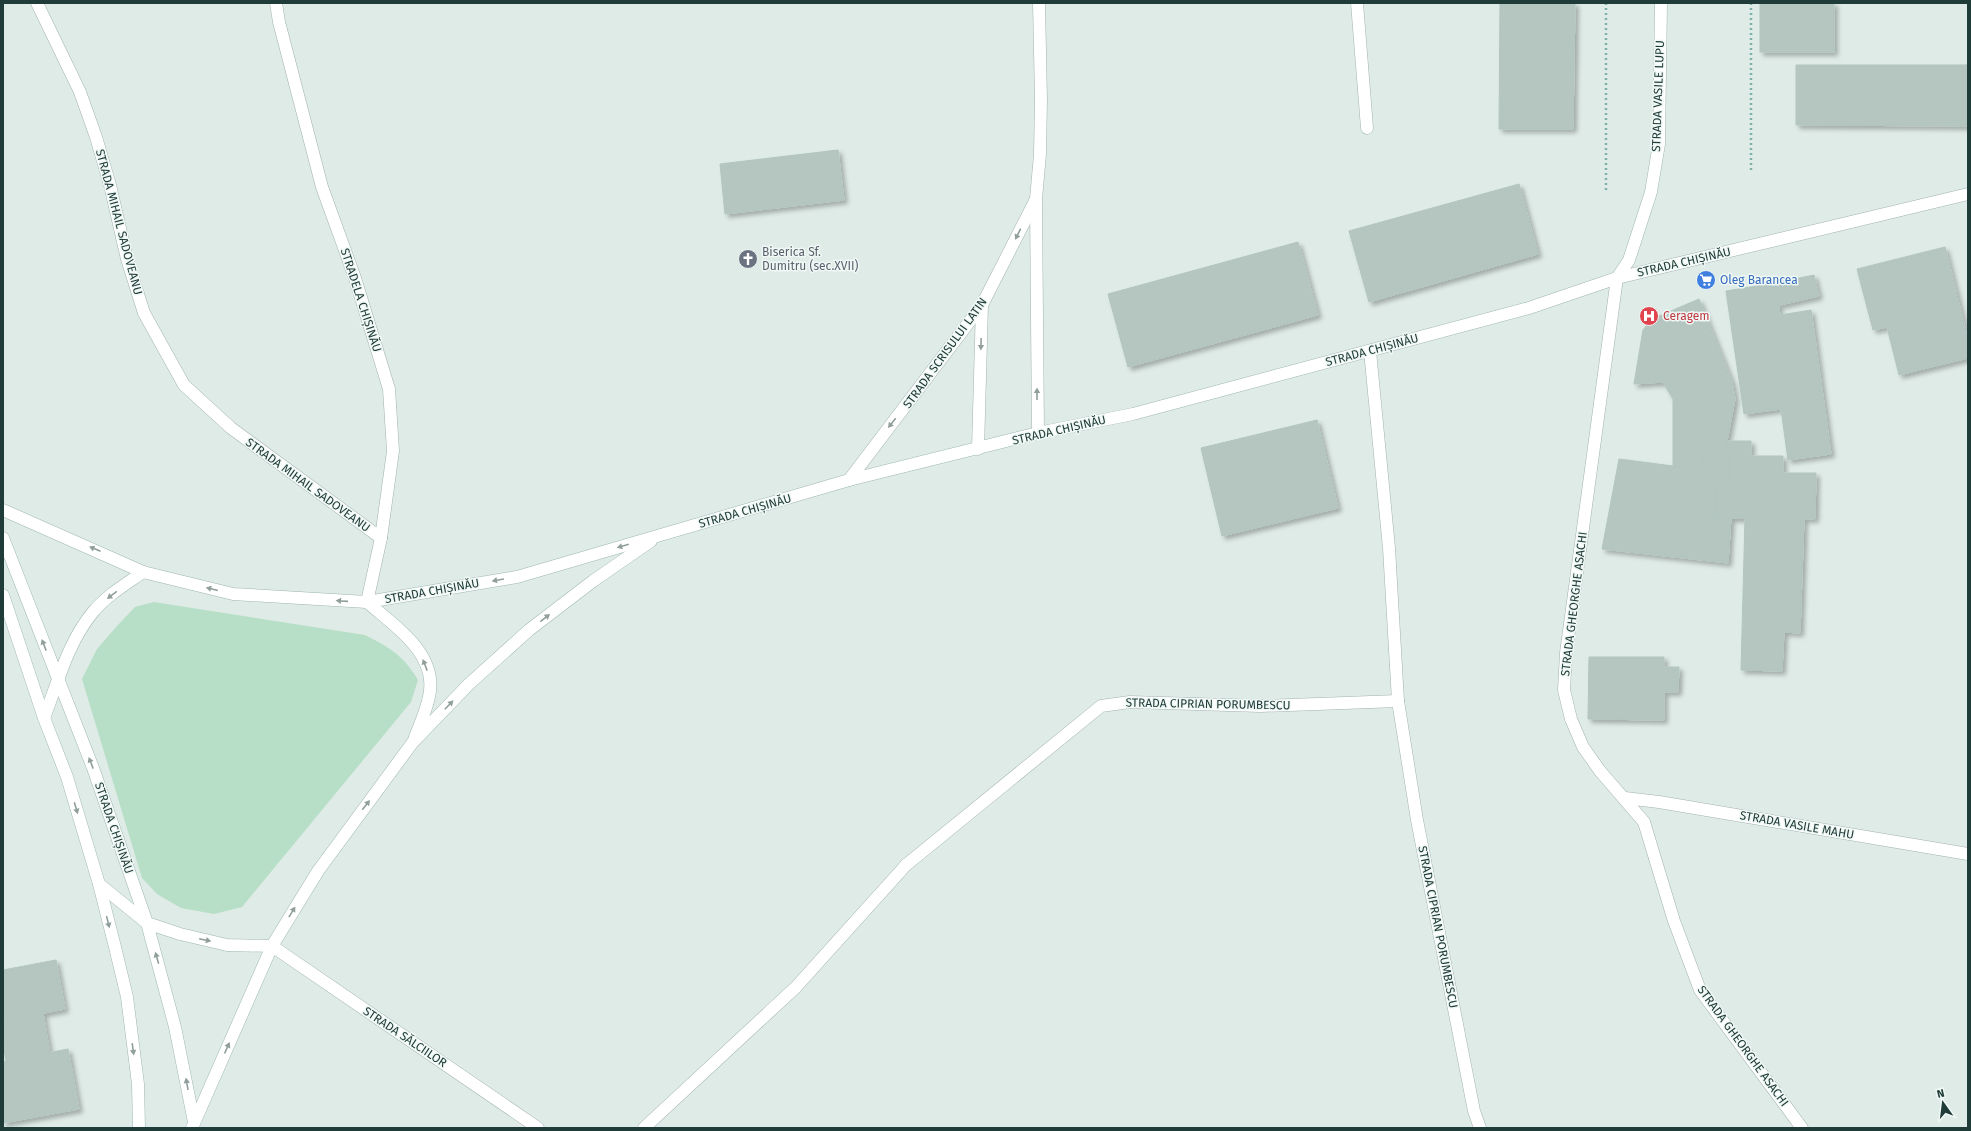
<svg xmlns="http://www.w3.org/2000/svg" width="1971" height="1131" font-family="'Fira Sans',sans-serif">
  <defs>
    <filter id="shadow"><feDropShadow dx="3.5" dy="3.5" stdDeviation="2" flood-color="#0004"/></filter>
  </defs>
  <rect width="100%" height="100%" fill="#dfebe7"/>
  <path fill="#b7dec6" d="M 154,602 L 365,635 C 389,647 404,656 418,680 L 411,702 L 242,907 L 214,914 L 181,908 L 157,894 L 142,878 L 82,679 L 97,649 L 117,626 L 135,607 Z"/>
  <g fill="#b5c6c1" stroke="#b2c5bf" filter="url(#shadow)">
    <path d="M 1500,3 L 1575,3 L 1573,129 L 1499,129 Z"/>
    <rect x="1760" y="3" width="74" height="49"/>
    <path d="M 1796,65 L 1968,65 L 1968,126 L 1796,125 Z"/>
    <path d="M 838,150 L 844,200 L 725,214 L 720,164 Z"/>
    <path d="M 1519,184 L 1538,254 L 1369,302 L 1349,231 Z"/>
    <path d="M 1298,242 L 1318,315 L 1128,367 L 1108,294 Z"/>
    <path d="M 1945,247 L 1968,340 L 1968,358 L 1899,375 L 1887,327 L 1873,330 L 1857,269 Z"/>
    <path d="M 1814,275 L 1819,296 L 1780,305 L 1775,283 Z"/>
    <path d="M 1775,283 L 1780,315 L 1811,310 L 1831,454 L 1788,460 L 1781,409 L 1744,414 L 1726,291 Z"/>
    <path d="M 1699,299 L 1732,382 L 1735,399 L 1727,441 L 1726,452 L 1705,451 L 1701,467 L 1673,466 L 1673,399 L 1663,382 L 1634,384 L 1643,330 L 1652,319 Z"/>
    <path d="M 1317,420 L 1338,508 L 1222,536 L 1201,448 Z"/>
    <path d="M 1727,441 L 1751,441 L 1751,456 L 1783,456 L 1783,473 L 1816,473 L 1815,519 L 1715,518 L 1716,485 L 1729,485 L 1729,452 L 1726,452 Z"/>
    <path d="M 1705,451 L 1729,452 L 1729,485 L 1716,485 L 1715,518 L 1731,518 L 1728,563 L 1602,549 L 1619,459 L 1673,466 L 1701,467 Z"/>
    <path d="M 1745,518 L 1804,519 L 1800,633 L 1784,632 L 1782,671 L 1741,670 Z"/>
    <path d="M 1589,657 L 1664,657 L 1664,667 L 1679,667 L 1678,692 L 1664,692 L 1664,720 L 1588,719 Z"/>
    <path d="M 56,960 L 65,1009 L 3,1021 L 3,970 Z"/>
    <path d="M 43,1013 L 51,1060 L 7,1068 L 3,1043 L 3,1021 Z"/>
    <path d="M 68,1049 L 79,1109 L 3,1123 L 3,1062 Z"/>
  </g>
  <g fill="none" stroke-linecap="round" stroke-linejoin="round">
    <defs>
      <path id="service" d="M 644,1128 L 796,987 L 906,865"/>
      <g id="minor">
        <path d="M 37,3 L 80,92 L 96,137 L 110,185 L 127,259 L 144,313 L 184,385 L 231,428 L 381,538"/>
        <path d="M 276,3 L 279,22 L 322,187 L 355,278 L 389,389 L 393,451 L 381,538 L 367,602"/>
        <path d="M 1357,3 L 1367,128"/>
        <path d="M 1036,202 L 1038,433"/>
        <path d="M 1370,351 L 1389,548 L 1398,701 L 1417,820 L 1474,1111 L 1480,1128"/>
        <path d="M 978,449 L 982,305"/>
        <path d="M 849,480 L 982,305 L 1036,199 L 1040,154 L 1041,100 L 1039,3"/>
        <path d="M 1625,798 L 1659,802 L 1968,854"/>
        <path d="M 906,865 L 1101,706 L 1130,702 L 1261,706 L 1398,701"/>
        <path d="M 272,946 L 538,1128"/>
        <path d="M 1802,1128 L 1700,990 L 1674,921 L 1644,822 L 1600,771 L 1583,747 L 1571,719 L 1564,690 L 1566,653 L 1617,278 L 1968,194"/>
      </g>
      <g id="secondary">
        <path d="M 3,510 L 143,572 L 233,594 L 367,602 L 517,577 L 849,480 L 1038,433 L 1133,414 L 1529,308 L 1617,278 L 1629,260 L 1651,192 L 1659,144 L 1661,3"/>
        <path d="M 3,538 L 93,768 L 147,923 L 175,1027 L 194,1122"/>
        <path d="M 3,595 L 44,718 L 67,777 L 99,884 L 115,947 L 127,997 L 138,1084 L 139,1128"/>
        <path d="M 367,602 C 392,624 435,651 430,691 C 428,707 421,722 415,737"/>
        <path d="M 44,718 C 58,682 68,642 93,612 C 106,596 126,584 143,572"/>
        <path d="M 99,884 L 147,923 L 180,934 L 227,945 L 272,946"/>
        <path d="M 192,1128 L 272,946 L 318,871 L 413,742 L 469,684 L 529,630 L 593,581 L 651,541"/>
      </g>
    </defs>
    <use href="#service" stroke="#a2b3af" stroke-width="13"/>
    <use href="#minor" stroke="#a2b3af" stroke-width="13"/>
    <use href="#secondary" stroke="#9eb7b1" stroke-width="13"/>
    <g stroke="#7eb0a7" stroke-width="2.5" stroke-dasharray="2 3" stroke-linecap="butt">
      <path d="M 1751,3 L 1751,170"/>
      <path d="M 1606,190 L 1606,3"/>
    </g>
    <use href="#service" stroke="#fff" stroke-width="12"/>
    <use href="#minor" stroke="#fff" stroke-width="12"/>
    <use href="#secondary" stroke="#fff" stroke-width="12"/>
  </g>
  <defs><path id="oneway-solid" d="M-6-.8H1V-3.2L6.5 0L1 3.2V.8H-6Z"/></defs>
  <g fill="#909e9c">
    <use href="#oneway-solid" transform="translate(1018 234) rotate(117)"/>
    <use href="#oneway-solid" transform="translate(981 344) rotate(91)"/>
    <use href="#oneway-solid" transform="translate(1037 394) rotate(-90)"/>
    <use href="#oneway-solid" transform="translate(892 423) rotate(128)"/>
    <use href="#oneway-solid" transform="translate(623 546) rotate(164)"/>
    <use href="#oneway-solid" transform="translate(95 549) rotate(-157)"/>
    <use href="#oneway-solid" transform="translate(498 580) rotate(170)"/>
    <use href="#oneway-solid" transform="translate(212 589) rotate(-166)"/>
    <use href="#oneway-solid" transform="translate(112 595) rotate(143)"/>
    <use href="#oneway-solid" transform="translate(342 601) rotate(-176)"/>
    <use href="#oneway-solid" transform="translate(545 618) rotate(-38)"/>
    <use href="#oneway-solid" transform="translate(44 645) rotate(-111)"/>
    <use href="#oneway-solid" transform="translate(425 665) rotate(-111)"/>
    <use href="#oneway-solid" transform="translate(449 705) rotate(-46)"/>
    <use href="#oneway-solid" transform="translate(91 763) rotate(-111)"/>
    <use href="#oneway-solid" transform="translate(366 805) rotate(-52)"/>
    <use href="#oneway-solid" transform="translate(76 808) rotate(74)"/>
    <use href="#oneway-solid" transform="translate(292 912) rotate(-59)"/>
    <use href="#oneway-solid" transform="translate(108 922) rotate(76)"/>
    <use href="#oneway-solid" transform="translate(205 940) rotate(12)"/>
    <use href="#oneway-solid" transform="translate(157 958) rotate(-106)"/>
    <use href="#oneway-solid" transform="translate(227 1048) rotate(-66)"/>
    <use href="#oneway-solid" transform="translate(133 1049) rotate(82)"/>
    <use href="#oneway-solid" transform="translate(187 1084) rotate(-100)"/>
  </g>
  <defs>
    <symbol id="church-disc" viewBox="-11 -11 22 22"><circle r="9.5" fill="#6b7280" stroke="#f0f8f5"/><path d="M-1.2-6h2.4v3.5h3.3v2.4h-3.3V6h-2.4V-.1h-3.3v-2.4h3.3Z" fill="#fff"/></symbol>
    <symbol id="supermarket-disc" viewBox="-11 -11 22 22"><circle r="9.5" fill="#3f7fe0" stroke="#f0f8f5"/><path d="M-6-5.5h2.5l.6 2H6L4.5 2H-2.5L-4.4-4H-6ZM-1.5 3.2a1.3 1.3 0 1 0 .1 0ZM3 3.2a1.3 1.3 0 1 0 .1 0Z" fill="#fff"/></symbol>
    <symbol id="hospital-disc" viewBox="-11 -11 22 22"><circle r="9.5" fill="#e0444e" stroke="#f0f8f5"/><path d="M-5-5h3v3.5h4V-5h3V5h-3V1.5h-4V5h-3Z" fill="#fff"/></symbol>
  </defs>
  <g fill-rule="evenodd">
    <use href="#church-disc" x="737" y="248" width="22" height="22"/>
    <use href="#supermarket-disc" x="1695" y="269" width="22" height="22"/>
    <use href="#hospital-disc" x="1638" y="305" width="22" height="22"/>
  </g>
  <g text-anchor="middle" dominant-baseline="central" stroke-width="3" stroke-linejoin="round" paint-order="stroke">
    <g font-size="12" fill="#203c38" stroke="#f0f8f5">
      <text transform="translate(1658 96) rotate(-88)">STRADA VASILE LUPU</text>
      <text transform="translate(119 222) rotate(75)">STRADA MIHAIL SADOVEANU</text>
      <text transform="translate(1684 262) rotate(-13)">STRADA CHIȘINĂU</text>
      <text transform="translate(361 300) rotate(72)">STRADELA CHIȘINĂU</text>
      <text transform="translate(1372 350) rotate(-15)">STRADA CHIȘINĂU</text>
      <text transform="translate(945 353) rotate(-54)">STRADA SCRISULUI LATIN</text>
      <text transform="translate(1059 430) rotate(-13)">STRADA CHIȘINĂU</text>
      <text transform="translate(308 485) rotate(36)">STRADA MIHAIL SADOVEANU</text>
      <text transform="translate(745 511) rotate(-16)">STRADA CHIȘINĂU</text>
      <text transform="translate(432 591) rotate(-10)">STRADA CHIȘINĂU</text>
      <text transform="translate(1574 604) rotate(-83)">STRADA GHEORGHE ASACHI</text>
      <text transform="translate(1208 704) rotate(1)">STRADA CIPRIAN PORUMBESCU</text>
      <text transform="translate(1797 825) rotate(10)">STRADA VASILE MAHU</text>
      <text transform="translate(114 828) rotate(71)">STRADA CHIȘINĂU</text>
      <text transform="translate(1438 927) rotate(79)">STRADA CIPRIAN PORUMBESCU</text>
      <text transform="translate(405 1037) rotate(34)">STRADA SĂLCIILOR</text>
      <text transform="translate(1743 1046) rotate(54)">STRADA GHEORGHE ASACHI</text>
    </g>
    <g font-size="12" fill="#5b616d" stroke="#f0f8f5" text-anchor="start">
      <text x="762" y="252">Biserica Sf.<tspan x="762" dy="14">Dumitru (sec.XVII)</tspan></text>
    </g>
    <g font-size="12" fill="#366cbe" stroke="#f0f8f5" text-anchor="start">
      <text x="1720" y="280">Oleg Barancea</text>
    </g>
    <g font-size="12" fill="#be3a42" stroke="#f0f8f5" text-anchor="start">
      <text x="1663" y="316">Ceragem</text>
    </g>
  </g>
  <rect width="1971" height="1131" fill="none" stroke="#203c38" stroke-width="8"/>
  <g transform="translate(1943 1103) rotate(346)" stroke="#f0f8f5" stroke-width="3" paint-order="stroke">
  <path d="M0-3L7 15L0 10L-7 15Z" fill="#203c38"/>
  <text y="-6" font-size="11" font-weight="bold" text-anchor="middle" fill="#203c38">N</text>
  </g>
</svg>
